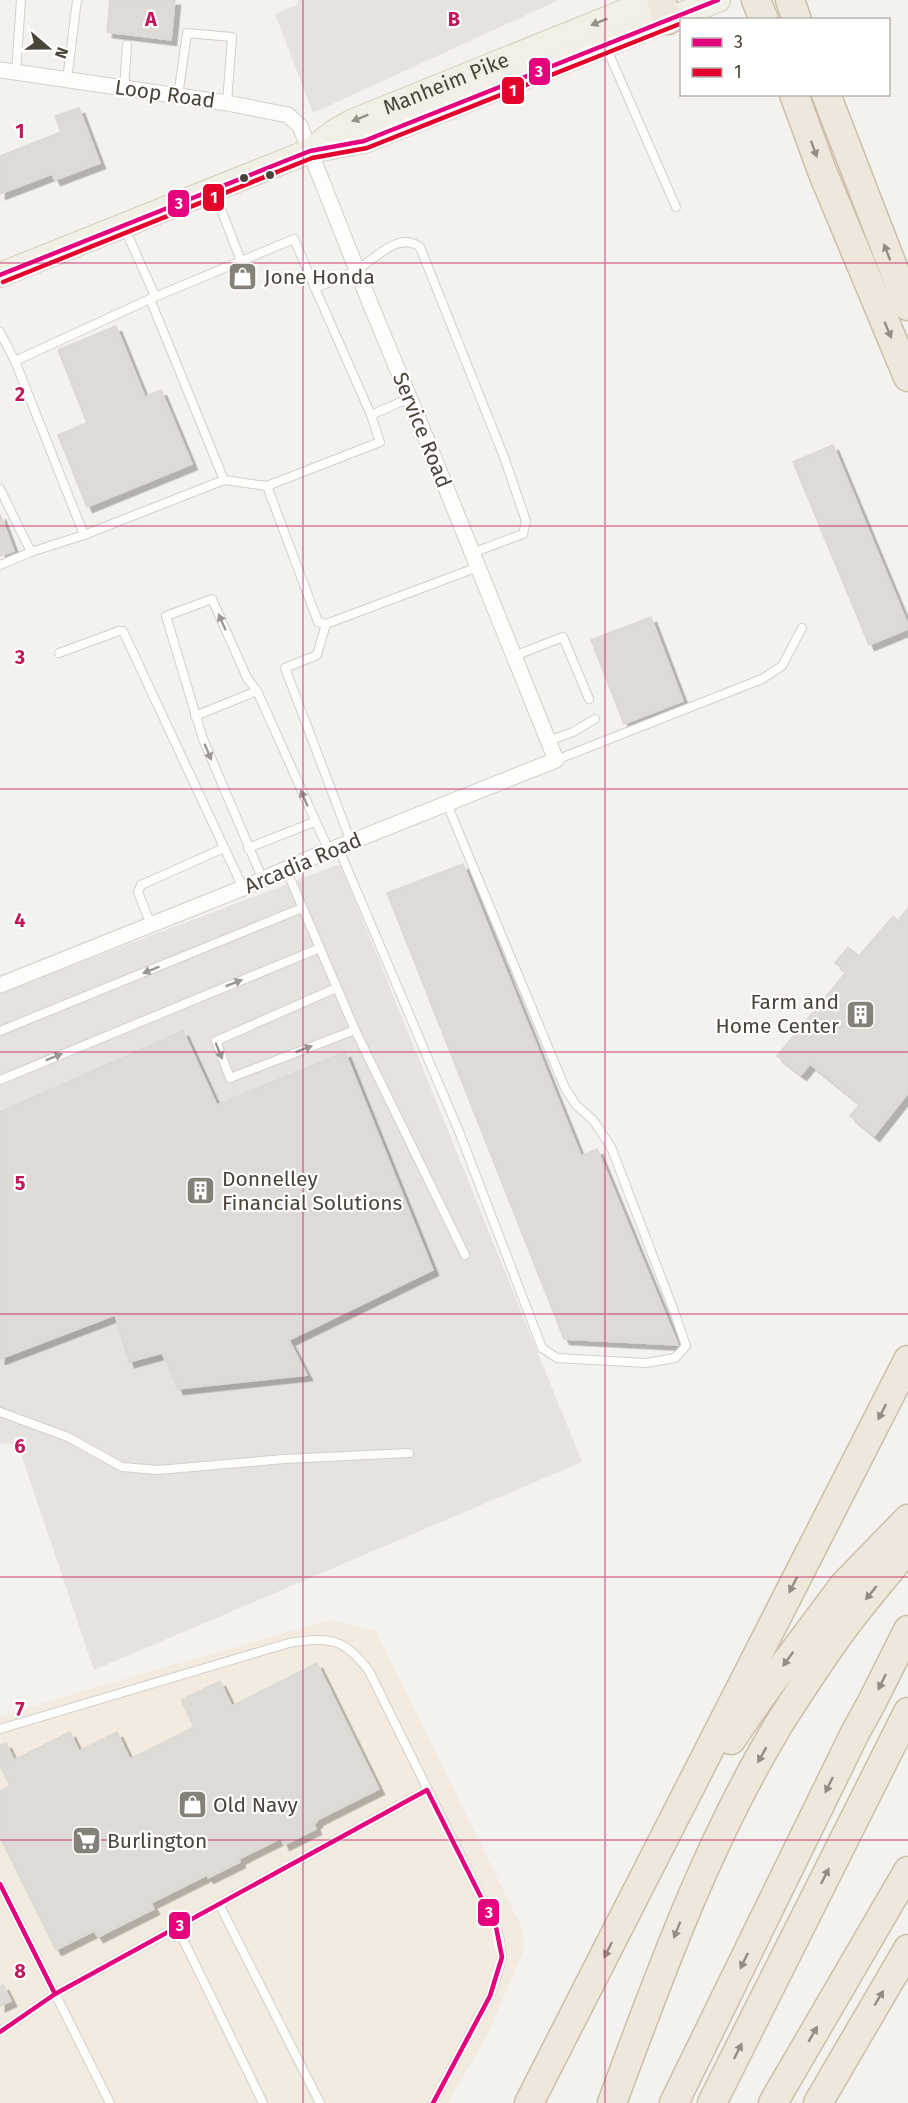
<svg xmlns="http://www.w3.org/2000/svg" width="908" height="2103" font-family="'Fira Sans',sans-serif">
  <defs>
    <filter id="shadow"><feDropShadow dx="5.5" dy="5.5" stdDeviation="0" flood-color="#0004"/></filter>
  </defs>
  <rect width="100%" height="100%" fill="#f4f2ee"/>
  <path fill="#f3ebdf" d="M 330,1620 L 376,1631 L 523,1930 L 524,1950 L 488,2034 L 448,2103 L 0,2103 L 0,1717 L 62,1697 Z"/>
  <g fill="#e6e2de">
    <path d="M 297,0 L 559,0 L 313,113 L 275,14 L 298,4 Z"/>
    <path d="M 340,864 L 582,1462 L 94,1670 L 18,1445 L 0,1443 L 0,993 Z"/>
  </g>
  <g fill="#dedbd6" stroke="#dcd9d4" stroke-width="1.5" filter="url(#shadow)">
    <path d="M 110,0 L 175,0 L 171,40 L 107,32 Z"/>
    <path d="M 79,108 L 100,163 L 55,180 L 52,174 L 0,194 L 0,156 L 61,132 L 55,116 Z"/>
    <path d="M 116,326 L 145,397 L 161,390 L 192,464 L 87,507 L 58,435 L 87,423 L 58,350 Z"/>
    <path d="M 833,445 L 908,625 L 908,629 L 869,645 L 793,462 Z"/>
    <path d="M 0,514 L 14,551 L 0,556 Z"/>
    <path d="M 651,617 L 683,701 L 624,724 L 591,640 Z"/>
    <path d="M 463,864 L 581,1156 L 597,1149 L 678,1345 L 564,1339 L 387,893 Z"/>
    <path d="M 908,908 L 908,1093 L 874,1136 L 850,1116 L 860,1104 L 810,1064 L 801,1075 L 777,1056 L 846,972 L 835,963 L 848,947 L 859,956 L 893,916 L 898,921 Z"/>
    <path d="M 183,1031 L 217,1105 L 345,1052 L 433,1270 L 289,1340 L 307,1375 L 178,1389 L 162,1353 L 129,1362 L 115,1315 L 0,1359 L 0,1112 Z"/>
    <path d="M 317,1663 L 379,1789 L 317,1820 L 317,1822 L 314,1824 L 316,1829 L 284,1845 L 281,1838 L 239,1859 L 240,1862 L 208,1878 L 207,1875 L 151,1903 L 154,1909 L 98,1937 L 94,1931 L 56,1950 L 0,1837 L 0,1791 L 10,1786 L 0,1765 L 0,1746 L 6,1743 L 14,1760 L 70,1732 L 79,1751 L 117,1732 L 130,1759 L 194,1727 L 181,1700 L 220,1681 L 232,1706 Z"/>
    <path d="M 3,1985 L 11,2001 L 0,2006 L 0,1987 Z"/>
    <path d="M 3,1985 L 11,2001 L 0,2006 L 0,1987 Z"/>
  </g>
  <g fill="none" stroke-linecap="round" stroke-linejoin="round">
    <defs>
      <g id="lane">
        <path d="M 606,47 L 676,207"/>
        <path d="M 16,72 L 21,0"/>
        <path d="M 67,80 L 77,0"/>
        <path d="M 124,88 L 127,45"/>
        <path d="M 178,96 L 187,33 L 232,37 L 227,103"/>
        <path d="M 214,191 L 241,261"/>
        <path d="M 125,229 L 155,296"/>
        <path d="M 315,288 L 294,239 L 150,299 L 224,480 L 267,486 L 380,442 L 371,415"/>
        <path d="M 0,332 L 15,361 L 150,299"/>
        <path d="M 15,361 L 84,535 L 224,480"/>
        <path d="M 410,398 L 371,415 L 315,288 C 328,283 342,278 354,271 C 374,262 397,230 420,247 L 504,457 L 526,521 L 523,534 L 472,553"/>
        <path d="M 267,486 L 318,622 L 326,624 L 478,567"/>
        <path d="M 0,489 L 31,552 L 0,565"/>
        <path d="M 31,552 L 84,535"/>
        <path d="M 326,624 L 317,655 L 285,668 L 351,842"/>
        <path d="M 59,653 L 119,631 L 123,631 L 243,888"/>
        <path d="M 514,656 L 563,637 L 589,699"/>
        <path d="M 195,716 L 257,691"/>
        <path d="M 548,741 L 573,732 L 595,719"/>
        <path d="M 556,760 L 762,679 L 782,666 L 802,628"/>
        <path d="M 338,847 L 460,1134 L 542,1348 L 557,1358 L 646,1363 L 675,1358 L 686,1346 L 674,1311 L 611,1147 L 593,1120 L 576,1105 L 565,1088 L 447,804"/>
        <path d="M 248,848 L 314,822"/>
        <path d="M 286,869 L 355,1030 L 465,1255"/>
        <path d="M 263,880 L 203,739 L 166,616 L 212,599 L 247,678 L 257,691 L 329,851"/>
        <path d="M 151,925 L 138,892 L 141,885 L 224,848"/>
        <path d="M 336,988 L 216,1041 L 230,1078 L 355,1030"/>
        <path d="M 0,1031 L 302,908"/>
        <path d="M 0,1080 L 320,948"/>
        <path d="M 0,1412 L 68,1437 L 122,1467 L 158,1470 L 284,1459 L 409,1453"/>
        <path d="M 0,1729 L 289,1643 C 330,1637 343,1637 369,1671 L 496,1927 L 500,1940 L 502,1957 L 498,1973 L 490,1996 L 433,2103"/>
        <path d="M 0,1884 L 110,2103"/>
        <path d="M 219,1904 L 320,2103"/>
        <path d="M 177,1927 L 263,2103"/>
        <path d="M 0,2032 L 55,1994 L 427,1790"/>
      </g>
      <path id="street" d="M 0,70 L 227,103 L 288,115 L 300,126 L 372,308 L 419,421 L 556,760 L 313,857 L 243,888 L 0,985"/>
      <g id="primary">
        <path id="s1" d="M 312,149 L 334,132 L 351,122 L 653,0"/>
        <path d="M 0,275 L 310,151 L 364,141 L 718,0"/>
      </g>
      <g id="highway">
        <path d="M 661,0 L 668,20"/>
        <path d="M 756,0 L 764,20"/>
        <path d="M 790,0 L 797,20"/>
        <path d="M 794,94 L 822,171 L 908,377"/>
        <path d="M 826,94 L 908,306"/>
        <path d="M 731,1740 L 761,1696 L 844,1585 L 908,1519"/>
        <path d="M 529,2103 L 908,1360"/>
        <path d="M 612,2103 C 660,1974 707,1843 779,1724 C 800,1691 822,1657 845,1626 C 865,1599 887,1574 908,1548"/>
        <path d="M 674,2103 L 855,1733 L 872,1702 L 908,1630"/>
        <path d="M 712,2103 L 908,1712"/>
        <path d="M 773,2103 L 908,1871"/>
        <path d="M 818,2103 L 908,1949"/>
      </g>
    </defs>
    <use href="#lane" stroke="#d2d0cb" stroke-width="10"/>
    <use href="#street" stroke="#d2d0cb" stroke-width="17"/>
    <use href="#primary" stroke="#d6cebb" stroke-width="26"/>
    <use href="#highway" stroke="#ccbfa9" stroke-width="31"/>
    <use href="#lane" stroke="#fdfdfc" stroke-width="8"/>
    <use href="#street" stroke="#fdfdfc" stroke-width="15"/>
    <use href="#primary" stroke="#f2efe6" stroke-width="24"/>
    <use href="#highway" stroke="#ede8db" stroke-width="28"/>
    <defs>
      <g id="bus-1">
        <path d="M 0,275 L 310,151 L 364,141 L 718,0"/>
        <path d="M 0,1884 L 55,1994"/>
        <path d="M 0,2032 L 55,1994 L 427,1790 L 496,1927 L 502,1957 L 490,1996 L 433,2103"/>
      </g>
      <path id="bus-2" d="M 3,282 L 312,158 L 367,148 L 682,23"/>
    </defs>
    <use href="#bus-1" stroke="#fff" stroke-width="9"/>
    <use href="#bus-2" stroke="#fff" stroke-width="9"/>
    <use href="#bus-1" stroke="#e5007d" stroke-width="4.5"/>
    <use href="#bus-2" stroke="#e4002b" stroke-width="4.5"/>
  </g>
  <defs><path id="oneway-solid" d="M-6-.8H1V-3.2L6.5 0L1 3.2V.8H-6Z" transform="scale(1.5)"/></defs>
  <g fill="#969187">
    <use href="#oneway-solid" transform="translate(599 22) rotate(158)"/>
    <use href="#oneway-solid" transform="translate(360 118) rotate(158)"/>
  </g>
  <g fill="#948e82">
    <use href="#oneway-solid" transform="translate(814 149) rotate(70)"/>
    <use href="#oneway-solid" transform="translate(887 252) rotate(-111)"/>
    <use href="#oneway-solid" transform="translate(888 330) rotate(67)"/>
    <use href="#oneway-solid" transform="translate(882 1412) rotate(117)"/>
    <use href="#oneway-solid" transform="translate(793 1585) rotate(117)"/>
    <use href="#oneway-solid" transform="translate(871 1593) rotate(129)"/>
    <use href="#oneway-solid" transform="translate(788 1659) rotate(126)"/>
    <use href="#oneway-solid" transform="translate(882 1682) rotate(116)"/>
    <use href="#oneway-solid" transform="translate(762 1755) rotate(119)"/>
    <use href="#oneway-solid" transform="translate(829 1785) rotate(116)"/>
    <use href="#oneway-solid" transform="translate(825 1876) rotate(-63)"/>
    <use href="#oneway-solid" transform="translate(677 1930) rotate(112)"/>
    <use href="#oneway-solid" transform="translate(608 1950) rotate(116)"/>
    <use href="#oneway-solid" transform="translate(744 1961) rotate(116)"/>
    <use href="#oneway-solid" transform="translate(879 1998) rotate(-59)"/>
    <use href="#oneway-solid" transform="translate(813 2034) rotate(-60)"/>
    <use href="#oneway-solid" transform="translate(738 2051) rotate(-63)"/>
  </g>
  <g fill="#9b9791">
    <use href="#oneway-solid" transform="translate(222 622) rotate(-114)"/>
    <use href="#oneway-solid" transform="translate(208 752) rotate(67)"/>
    <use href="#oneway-solid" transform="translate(304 798) rotate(-114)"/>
    <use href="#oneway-solid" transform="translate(151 970) rotate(158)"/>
    <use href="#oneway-solid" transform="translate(234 983) rotate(-22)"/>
    <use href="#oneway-solid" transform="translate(304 1049) rotate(-21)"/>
    <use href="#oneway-solid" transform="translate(219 1051) rotate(68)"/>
    <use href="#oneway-solid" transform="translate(54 1057) rotate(-22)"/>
  </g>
  <path fill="none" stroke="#c2185b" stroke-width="1.5" stroke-opacity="0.55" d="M 303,0 L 303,2103M 605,0 L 605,2103M 0,263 L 908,263M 0,526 L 908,526M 0,789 L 908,789M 0,1052 L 908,1052M 0,1314 L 908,1314M 0,1577 L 908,1577M 0,1840 L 908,1840"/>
  <defs>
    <symbol id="shop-square" viewBox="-11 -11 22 22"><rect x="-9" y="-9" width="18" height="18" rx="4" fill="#868178" stroke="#fff"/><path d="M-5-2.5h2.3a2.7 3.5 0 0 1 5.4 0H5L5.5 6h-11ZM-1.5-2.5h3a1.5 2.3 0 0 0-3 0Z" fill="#fff"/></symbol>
    <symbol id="building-square" viewBox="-11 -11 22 22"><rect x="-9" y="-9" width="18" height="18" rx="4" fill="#868178" stroke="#fff"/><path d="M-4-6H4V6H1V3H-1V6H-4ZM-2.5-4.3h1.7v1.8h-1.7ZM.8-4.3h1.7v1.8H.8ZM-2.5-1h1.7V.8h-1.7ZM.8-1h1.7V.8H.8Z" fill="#fff"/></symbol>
    <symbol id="supermarket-square" viewBox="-11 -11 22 22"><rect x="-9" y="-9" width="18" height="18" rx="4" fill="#868178" stroke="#fff"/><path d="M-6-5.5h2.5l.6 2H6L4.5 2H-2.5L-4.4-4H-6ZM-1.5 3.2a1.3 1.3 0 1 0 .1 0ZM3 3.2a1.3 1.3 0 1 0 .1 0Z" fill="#fff"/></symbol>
  </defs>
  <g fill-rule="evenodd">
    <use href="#shop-square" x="226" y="260" width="33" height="33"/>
    <use href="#building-square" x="844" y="998" width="33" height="33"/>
    <use href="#building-square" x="184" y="1174" width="33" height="33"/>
    <use href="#shop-square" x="176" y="1788" width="33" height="33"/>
    <use href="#supermarket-square" x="70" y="1824" width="33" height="33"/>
  </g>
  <g fill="#4b4439" stroke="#fff" stroke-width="2">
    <circle cx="270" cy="175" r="5"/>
    <circle cx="244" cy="178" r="5"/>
  </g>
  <g text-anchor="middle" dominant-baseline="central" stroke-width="4.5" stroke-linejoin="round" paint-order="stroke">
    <g font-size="21" fill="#4b4439" stroke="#fff">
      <text stroke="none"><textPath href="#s1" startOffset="150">Manheim Pike</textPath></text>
      <text transform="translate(165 94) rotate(8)">Loop Road</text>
      <text transform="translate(422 430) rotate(68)">Service Road</text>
      <text transform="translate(303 863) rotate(-23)">Arcadia Road</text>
    </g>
    <g font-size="21" fill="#4b4439" stroke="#fff" text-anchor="start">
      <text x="264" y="277">Jone Honda</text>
      <text x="839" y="1002" text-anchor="end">Farm and<tspan x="839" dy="24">Home Center</tspan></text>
      <text x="222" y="1179">Donnelley<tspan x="222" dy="24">Financial Solutions</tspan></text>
      <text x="213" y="1805">Old Navy</text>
      <text x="107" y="1841">Burlington</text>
    </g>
  </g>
  <g font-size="20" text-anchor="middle" font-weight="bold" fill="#c2185b" stroke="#fff" stroke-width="4.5" stroke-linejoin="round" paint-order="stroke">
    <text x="151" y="26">A</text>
    <text x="454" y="26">B</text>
    <text x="20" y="138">1</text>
    <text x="20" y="401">2</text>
    <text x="20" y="664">3</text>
    <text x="20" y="927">4</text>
    <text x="20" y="1190">5</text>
    <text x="20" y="1453">6</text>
    <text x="20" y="1716">7</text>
    <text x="20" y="1978">8</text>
  </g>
  <g stroke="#fff" stroke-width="2">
    <rect x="528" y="57" width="23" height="29" rx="6" fill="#e5007d"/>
    <rect x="501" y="76" width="24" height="29" rx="6" fill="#e4002b"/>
    <rect x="202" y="183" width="23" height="29" rx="6" fill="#e4002b"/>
    <rect x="167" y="189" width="23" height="29" rx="6" fill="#e5007d"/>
    <rect x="477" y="1898" width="23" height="29" rx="6" fill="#e5007d"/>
    <rect x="168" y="1911" width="23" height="29" rx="6" fill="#e5007d"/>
  </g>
  <g font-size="16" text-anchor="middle" font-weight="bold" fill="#fff">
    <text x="539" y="77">3</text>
    <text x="513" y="96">1</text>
    <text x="214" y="203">1</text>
    <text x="179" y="209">3</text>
    <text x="489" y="1918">3</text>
    <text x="180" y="1931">3</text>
  </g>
  <rect x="680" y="18" width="210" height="78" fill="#ffffff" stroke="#b7b4b0" stroke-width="1.5"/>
  <rect x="692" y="38" width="30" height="9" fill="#e5007d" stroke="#b7b4b0" stroke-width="1.5"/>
  <text x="734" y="48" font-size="18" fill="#4b4439">3</text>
  <rect x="692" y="68" width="30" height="9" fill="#e4002b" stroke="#b7b4b0" stroke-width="1.5"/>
  <text x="734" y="78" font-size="18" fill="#4b4439">1</text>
  <g transform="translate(48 48) rotate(110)" stroke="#ffffff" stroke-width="4.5" paint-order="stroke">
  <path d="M0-4.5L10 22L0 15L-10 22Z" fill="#4b4439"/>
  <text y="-9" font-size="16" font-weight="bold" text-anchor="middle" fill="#4b4439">N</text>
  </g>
</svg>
